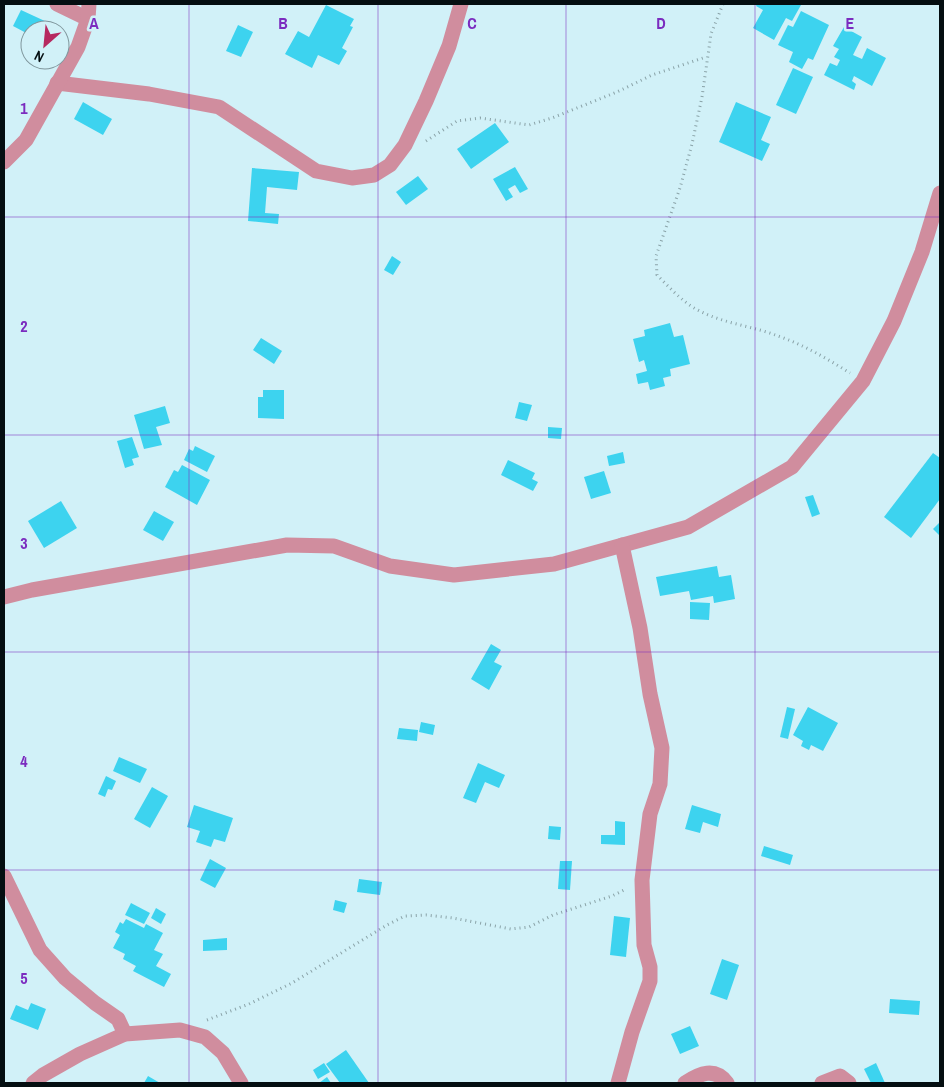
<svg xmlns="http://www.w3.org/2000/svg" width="944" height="1087" font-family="'Archivo Narrow',sans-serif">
  <rect width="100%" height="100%" fill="#d1f1f8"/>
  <g fill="#3dd3ef">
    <path d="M 757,4 L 798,4 L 801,5 L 792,21 L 786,18 L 774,40 L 753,28 L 763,10 L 756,6 Z"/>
    <path d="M 326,5 L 354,19 L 350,26 L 353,27 L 342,48 L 347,51 L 339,65 L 318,55 L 312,68 L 285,54 L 298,31 L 309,37 Z"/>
    <path d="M 21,10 L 47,22 L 43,30 L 30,30 L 30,35 L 13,26 Z"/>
    <path d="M 801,11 L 829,25 L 813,60 L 808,58 L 802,69 L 789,62 L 793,52 L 778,45 L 788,25 L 793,27 Z"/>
    <path d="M 238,25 L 253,32 L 241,57 L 226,51 Z"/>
    <path d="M 844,27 L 862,37 L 853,55 L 862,59 L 867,48 L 886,58 L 872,86 L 854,76 L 852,81 L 856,84 L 854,90 L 824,75 L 830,63 L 837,66 L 840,60 L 834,57 L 839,49 L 833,46 Z"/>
    <path d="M 793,68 L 813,77 L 796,114 L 776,105 Z"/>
    <path d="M 83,102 L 112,119 L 103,135 L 74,119 Z"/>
    <path d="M 736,102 L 771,117 L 761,140 L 770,144 L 762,161 L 719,142 Z"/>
    <path d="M 495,123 L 509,142 L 471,169 L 457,149 Z"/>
    <path d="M 515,167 L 528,189 L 520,193 L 515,185 L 508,189 L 513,197 L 506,201 L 493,179 Z"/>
    <path d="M 252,168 L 299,172 L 297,190 L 267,187 L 265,213 L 279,214 L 278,224 L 248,221 Z"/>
    <path d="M 418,176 L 428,189 L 406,205 L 396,192 Z"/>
    <path d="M 392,256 L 401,262 L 393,275 L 384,270 Z"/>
    <path d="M 670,323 L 674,337 L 683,335 L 690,364 L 670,369 L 671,376 L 663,378 L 665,386 L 650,390 L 648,382 L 638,384 L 636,374 L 647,371 L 644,360 L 639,362 L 633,339 L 645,336 L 644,330 Z"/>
    <path d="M 261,338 L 282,351 L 274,364 L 253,350 Z"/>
    <path d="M 263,390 L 284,390 L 284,419 L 258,418 L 258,397 L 263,397 Z"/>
    <path d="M 519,402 L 532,405 L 527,421 L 515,418 Z"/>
    <path d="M 165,406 L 170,423 L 156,427 L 162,445 L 144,449 L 134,415 Z"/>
    <path d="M 548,427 L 562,428 L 561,439 L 548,438 Z"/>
    <path d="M 132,437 L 139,457 L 132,459 L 134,465 L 125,468 L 117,441 Z"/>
    <path d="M 195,446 L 215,456 L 207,472 L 184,460 L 189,449 L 193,451 Z"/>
    <path d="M 623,452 L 625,463 L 609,466 L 607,456 Z"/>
    <path d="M 933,453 L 940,458 L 940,499 L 911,538 L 884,517 Z"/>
    <path d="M 508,460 L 535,473 L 532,479 L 538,482 L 533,491 L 501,475 Z"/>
    <path d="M 182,465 L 210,480 L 197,505 L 165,487 L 174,470 L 178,472 Z"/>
    <path d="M 604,471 L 611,493 L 591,499 L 584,477 Z"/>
    <path d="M 813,495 L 820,514 L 812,517 L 805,497 Z"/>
    <path d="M 61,501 L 77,528 L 44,548 L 28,521 Z"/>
    <path d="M 154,511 L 174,522 L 163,541 L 143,530 Z"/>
    <path d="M 940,522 L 940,536 L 933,529 Z"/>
    <path d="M 717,566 L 719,577 L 731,575 L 735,599 L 714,603 L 713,596 L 691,600 L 689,591 L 660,596 L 656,577 Z"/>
    <path d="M 690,602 L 710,603 L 709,620 L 690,619 Z"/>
    <path d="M 491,644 L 501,650 L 494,662 L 502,666 L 489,690 L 471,679 Z"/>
    <path d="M 787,707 L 795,709 L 788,739 L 780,737 Z"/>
    <path d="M 808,707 L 838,723 L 823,751 L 811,745 L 809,750 L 801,746 L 803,741 L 793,735 Z"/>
    <path d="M 421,722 L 435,725 L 433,735 L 419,732 Z"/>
    <path d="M 399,728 L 418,730 L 417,741 L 397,739 Z"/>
    <path d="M 119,757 L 147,769 L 140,783 L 113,771 Z"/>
    <path d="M 478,763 L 505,775 L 499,788 L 485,782 L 476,803 L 463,798 Z"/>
    <path d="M 106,776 L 116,781 L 112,790 L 108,789 L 105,797 L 98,794 Z"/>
    <path d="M 152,787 L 168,796 L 150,828 L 134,819 Z"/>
    <path d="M 194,805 L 233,818 L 225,842 L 214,839 L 211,847 L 196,842 L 200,831 L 187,827 Z"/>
    <path d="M 692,805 L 721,814 L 718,827 L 703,822 L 700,833 L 685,829 Z"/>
    <path d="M 615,821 L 625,822 L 625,845 L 601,844 L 601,835 L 615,835 Z"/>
    <path d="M 549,826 L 561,827 L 560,840 L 548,839 Z"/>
    <path d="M 764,846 L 793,855 L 790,865 L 761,856 Z"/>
    <path d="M 210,859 L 226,868 L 215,888 L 200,880 Z"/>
    <path d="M 560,861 L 572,861 L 570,890 L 558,889 Z"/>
    <path d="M 359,879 L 382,882 L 380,895 L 357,892 Z"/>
    <path d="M 335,900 L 347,903 L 344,913 L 333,910 Z"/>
    <path d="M 131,903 L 150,913 L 144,924 L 125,915 Z"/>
    <path d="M 156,908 L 166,914 L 161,924 L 151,918 Z"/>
    <path d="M 614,916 L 630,918 L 626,957 L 610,955 Z"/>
    <path d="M 126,919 L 144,928 L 146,924 L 163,933 L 154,950 L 163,954 L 156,966 L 171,974 L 164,987 L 133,971 L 136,966 L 123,959 L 125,954 L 113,948 L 120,935 L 115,932 L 120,922 L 123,924 Z"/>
    <path d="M 227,938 L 227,950 L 203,951 L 203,940 Z"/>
    <path d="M 722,959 L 739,965 L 727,1000 L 710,994 Z"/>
    <path d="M 890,999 L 920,1001 L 919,1015 L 889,1013 Z"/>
    <path d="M 31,1003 L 46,1009 L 38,1030 L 10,1019 L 16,1005 L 28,1010 Z"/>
    <path d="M 690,1026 L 699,1046 L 680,1054 L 671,1034 Z"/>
    <path d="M 346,1050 L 369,1083 L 340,1083 L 326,1064 Z"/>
    <path d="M 324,1063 L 330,1072 L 318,1079 L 313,1070 Z"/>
    <path d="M 876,1063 L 885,1083 L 871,1083 L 864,1069 Z"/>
    <path d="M 148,1076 L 160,1083 L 144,1083 Z"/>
    <path d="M 327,1077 L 331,1083 L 319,1083 Z"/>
  </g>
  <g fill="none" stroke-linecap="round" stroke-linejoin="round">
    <g stroke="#8aa3a8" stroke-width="3" stroke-dasharray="1 4" stroke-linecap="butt">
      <path d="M 723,4 L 711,34 L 702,97 L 692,144 L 680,188 L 656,256 L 657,275 C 668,286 678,297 691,306 C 717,323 750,325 778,336 C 804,345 826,358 850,373"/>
      <path d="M 426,141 L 457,121 L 480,118 L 529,125 L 552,118 L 617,92 L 652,75 L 706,57"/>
      <path d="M 207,1020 L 249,1004 L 292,983 L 387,925 L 405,916 L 426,915 L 453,918 L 511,929 L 529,927 L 553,915 L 612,896 L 626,889"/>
    </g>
    <g stroke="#d08d9e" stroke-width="15">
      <path d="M 57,4 L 88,19"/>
      <path d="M 57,83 L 149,94 L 219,107 L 316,171 L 352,178 L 374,175 L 390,165 L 405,145 L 426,101 L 449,46 L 461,4"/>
      <path d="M 4,162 L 26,140 L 78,47 L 88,19 L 89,4"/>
      <path d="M 4,597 L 32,590 L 287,545 L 334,546 L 390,566 L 454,575 L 554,564 L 688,527 L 792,467 L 863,381 L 894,321 L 922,252 L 940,193"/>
      <path d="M 4,876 L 40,950 L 65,978 L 95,1003 L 118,1019 L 125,1034"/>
      <path d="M 33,1083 L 43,1075 L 80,1054 L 125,1034 L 180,1030 L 205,1037 L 223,1053 L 241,1083"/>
      <path d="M 618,1083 L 632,1032 L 650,981 L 650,967 L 644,945 L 642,880 L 650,814 L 660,784 L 662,748 L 650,694 L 640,628 L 622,545"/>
      <path d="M 685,1083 C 700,1073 715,1067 727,1083"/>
      <path d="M 822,1083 L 840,1076 L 849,1083"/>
    </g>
  </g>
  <path fill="none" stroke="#7b2cbf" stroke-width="1" stroke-opacity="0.55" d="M 189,4 L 189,1083M 378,4 L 378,1083M 566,4 L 566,1083M 755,4 L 755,1083M 4,217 L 940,217M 4,435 L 940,435M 4,652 L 940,652M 4,870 L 940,870"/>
  <g font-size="16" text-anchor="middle" font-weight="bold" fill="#7b2cbf" stroke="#d1f1f8" stroke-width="5" stroke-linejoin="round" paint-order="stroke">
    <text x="94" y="29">A</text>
    <text x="283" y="29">B</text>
    <text x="472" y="29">C</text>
    <text x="661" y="29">D</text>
    <text x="850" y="29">E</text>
    <text x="24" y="114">1</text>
    <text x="24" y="332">2</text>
    <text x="24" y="549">3</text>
    <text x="24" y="767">4</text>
    <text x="24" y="984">5</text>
  </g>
  <rect width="944" height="1087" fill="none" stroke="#040e11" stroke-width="10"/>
  <g transform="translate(45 45) rotate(207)"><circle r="24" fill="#d1f1f8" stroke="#7f969c"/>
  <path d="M0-4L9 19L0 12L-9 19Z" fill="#b62960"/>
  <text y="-8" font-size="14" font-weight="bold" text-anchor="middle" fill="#040e11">N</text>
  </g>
</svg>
